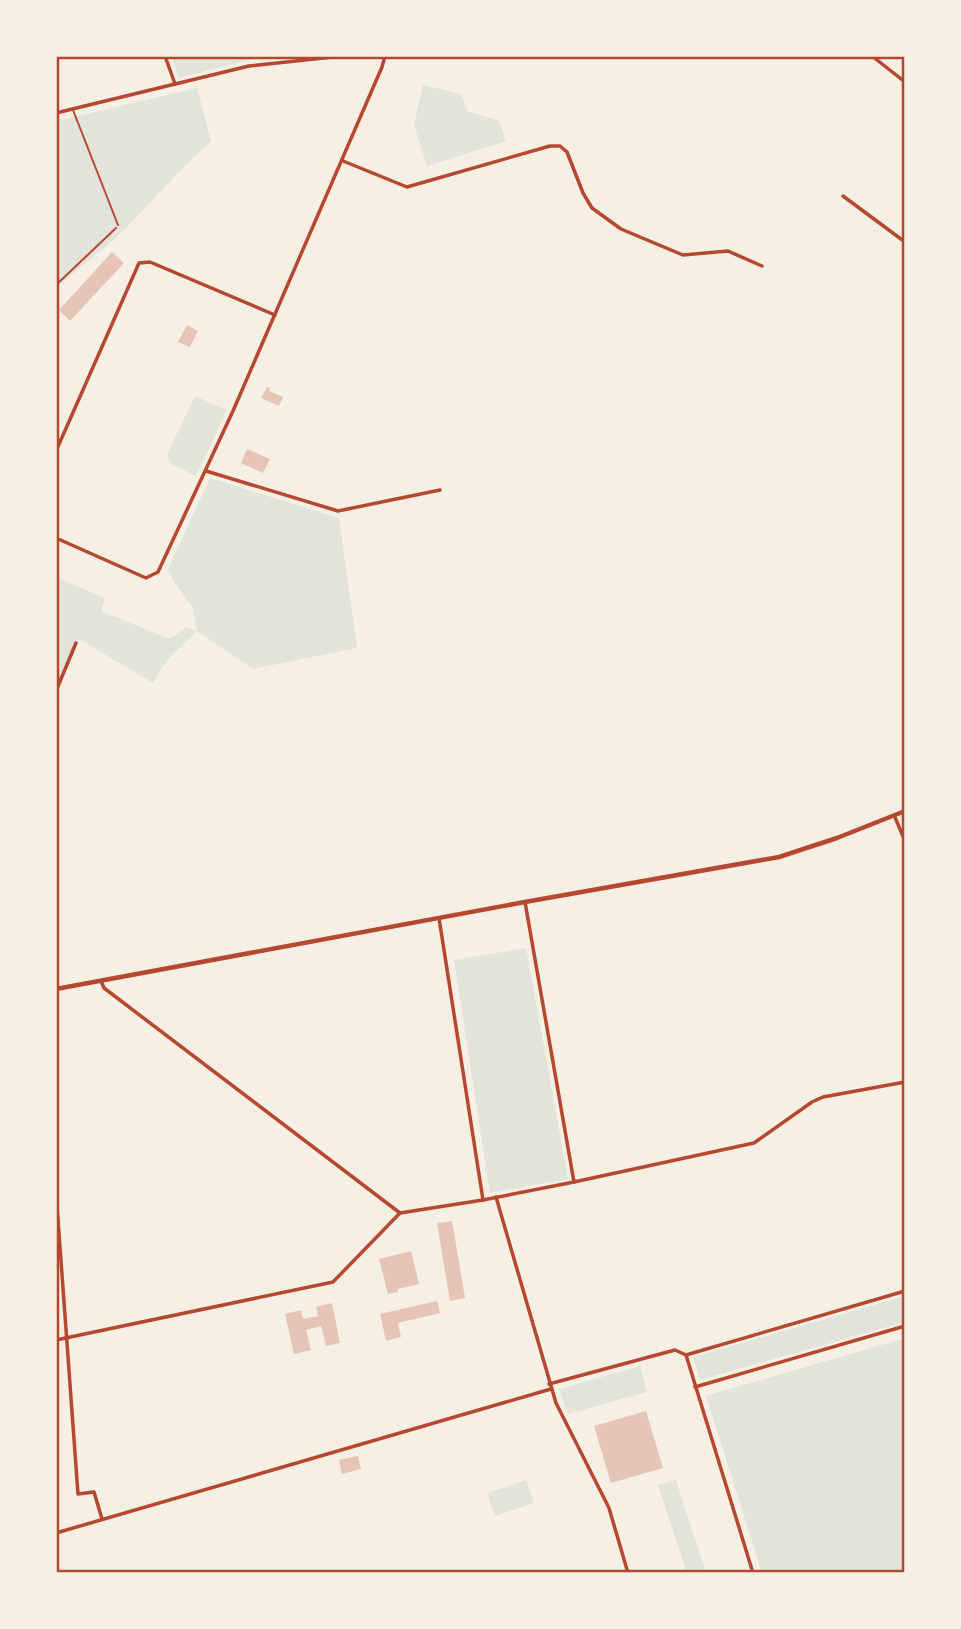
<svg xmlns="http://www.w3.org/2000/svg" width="961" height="1629" font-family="Rubik,sans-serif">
  <rect width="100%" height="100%" fill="#f6efe4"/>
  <g fill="#e2e4dc">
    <path d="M 171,56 L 272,56 L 252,59 L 179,78 Z"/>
    <path d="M 423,85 L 461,94 L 467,111 L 499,121 L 506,141 L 427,166 L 414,125 Z"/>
    <path d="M 197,88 L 211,141 L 187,164 L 119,235 L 56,288 L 56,121 Z"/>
    <path d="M 195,396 L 227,410 L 196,476 L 171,464 L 167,454 Z"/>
    <path d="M 210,478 L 339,518 L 357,648 L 253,669 L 197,631 L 167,660 L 153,683 L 79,639 L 56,687 L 56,577 L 105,598 L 101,611 L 170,639 L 186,627 L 197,631 L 193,608 L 173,580 L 168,569 Z"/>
    <path d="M 526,948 L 568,1179 L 490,1193 L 454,960 Z"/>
    <path d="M 905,1296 L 905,1322 L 700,1380 L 693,1357 Z"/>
    <path d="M 905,1338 L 905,1573 L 762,1573 L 706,1396 Z"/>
    <path d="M 640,1366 L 647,1392 L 568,1414 L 559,1389 Z"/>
    <path d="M 526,1480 L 534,1503 L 495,1516 L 487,1493 Z"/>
    <path d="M 676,1480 L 706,1573 L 687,1573 L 658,1485 Z"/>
  </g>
  <g fill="#e6c5b7">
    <path d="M 112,252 L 124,263 L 70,321 L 59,310 Z"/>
    <path d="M 187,325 L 198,331 L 190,347 L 178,342 Z"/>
    <path d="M 267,387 L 270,388 L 269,391 L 283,397 L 279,406 L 261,398 Z"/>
    <path d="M 247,449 L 270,459 L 263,473 L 241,463 Z"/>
    <path d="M 452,1221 L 465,1298 L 450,1301 L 437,1223 Z"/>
    <path d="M 411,1251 L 419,1284 L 398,1289 L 398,1292 L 388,1294 L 379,1259 Z"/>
    <path d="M 437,1301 L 440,1313 L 398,1323 L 401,1337 L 386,1341 L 380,1314 Z"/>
    <path d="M 332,1303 L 340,1343 L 326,1346 L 321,1326 L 306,1330 L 311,1350 L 294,1354 L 285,1314 L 301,1310 L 303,1319 L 318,1316 L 316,1307 Z"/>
    <path d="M 646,1411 L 663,1468 L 611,1483 L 594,1426 Z"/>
    <path d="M 358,1456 L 361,1469 L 342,1474 L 339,1460 Z"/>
  </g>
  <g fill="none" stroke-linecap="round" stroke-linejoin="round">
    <path stroke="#b5482f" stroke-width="2" d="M 56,285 L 116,228"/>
    <path stroke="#b5482f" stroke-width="2" d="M 73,110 L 118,225"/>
    <g stroke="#b5482f" stroke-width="3.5">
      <path d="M 165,56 L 175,84"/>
      <path d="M 343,161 L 407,187 L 550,146 L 560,146 L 567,152 L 583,193 L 592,208 L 621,229 L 683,255 L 728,251 L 762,266"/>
      <path d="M 843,196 L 905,242"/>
      <path d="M 56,451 L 139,263 L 150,262 L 275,315"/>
      <path d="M 206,471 L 338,511 L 440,490"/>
      <path d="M 56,538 L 146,578 L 158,572 L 233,411 L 382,67 L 385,56"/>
      <path d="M 56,691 L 76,643"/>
      <path d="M 101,981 L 104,988 L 400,1213"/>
      <path d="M 574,1182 L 754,1143 L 812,1102 L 823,1097 L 905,1082"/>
      <path d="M 56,1192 L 78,1494 L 94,1492 L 102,1519"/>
      <path d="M 56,1340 L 333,1282 L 400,1213 L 483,1200"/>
      <path d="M 686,1355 L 753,1573"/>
      <path d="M 549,1384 L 675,1350 L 686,1355 L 905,1291"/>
      <path d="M 695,1387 L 905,1326"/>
      <path d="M 56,1533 L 551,1389"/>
    </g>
    <g stroke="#b5482f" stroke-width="3.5">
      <path d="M 872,56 L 905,82"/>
      <path d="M 56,113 L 249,66 L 342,56"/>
      <path d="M 894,815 L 905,841"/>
      <path d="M 439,918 L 483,1200 L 574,1182 L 525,902"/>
      <path d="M 496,1197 L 556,1403 L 609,1508 L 628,1573"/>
    </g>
    <path stroke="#b5482f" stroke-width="4.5" d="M 56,989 L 525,902 L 779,857 L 837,838 L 905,811"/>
  </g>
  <rect width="961" height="1629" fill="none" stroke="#f6efe4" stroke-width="116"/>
  <rect x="58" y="58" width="845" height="1513" fill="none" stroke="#b5482f" stroke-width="2.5"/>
</svg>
